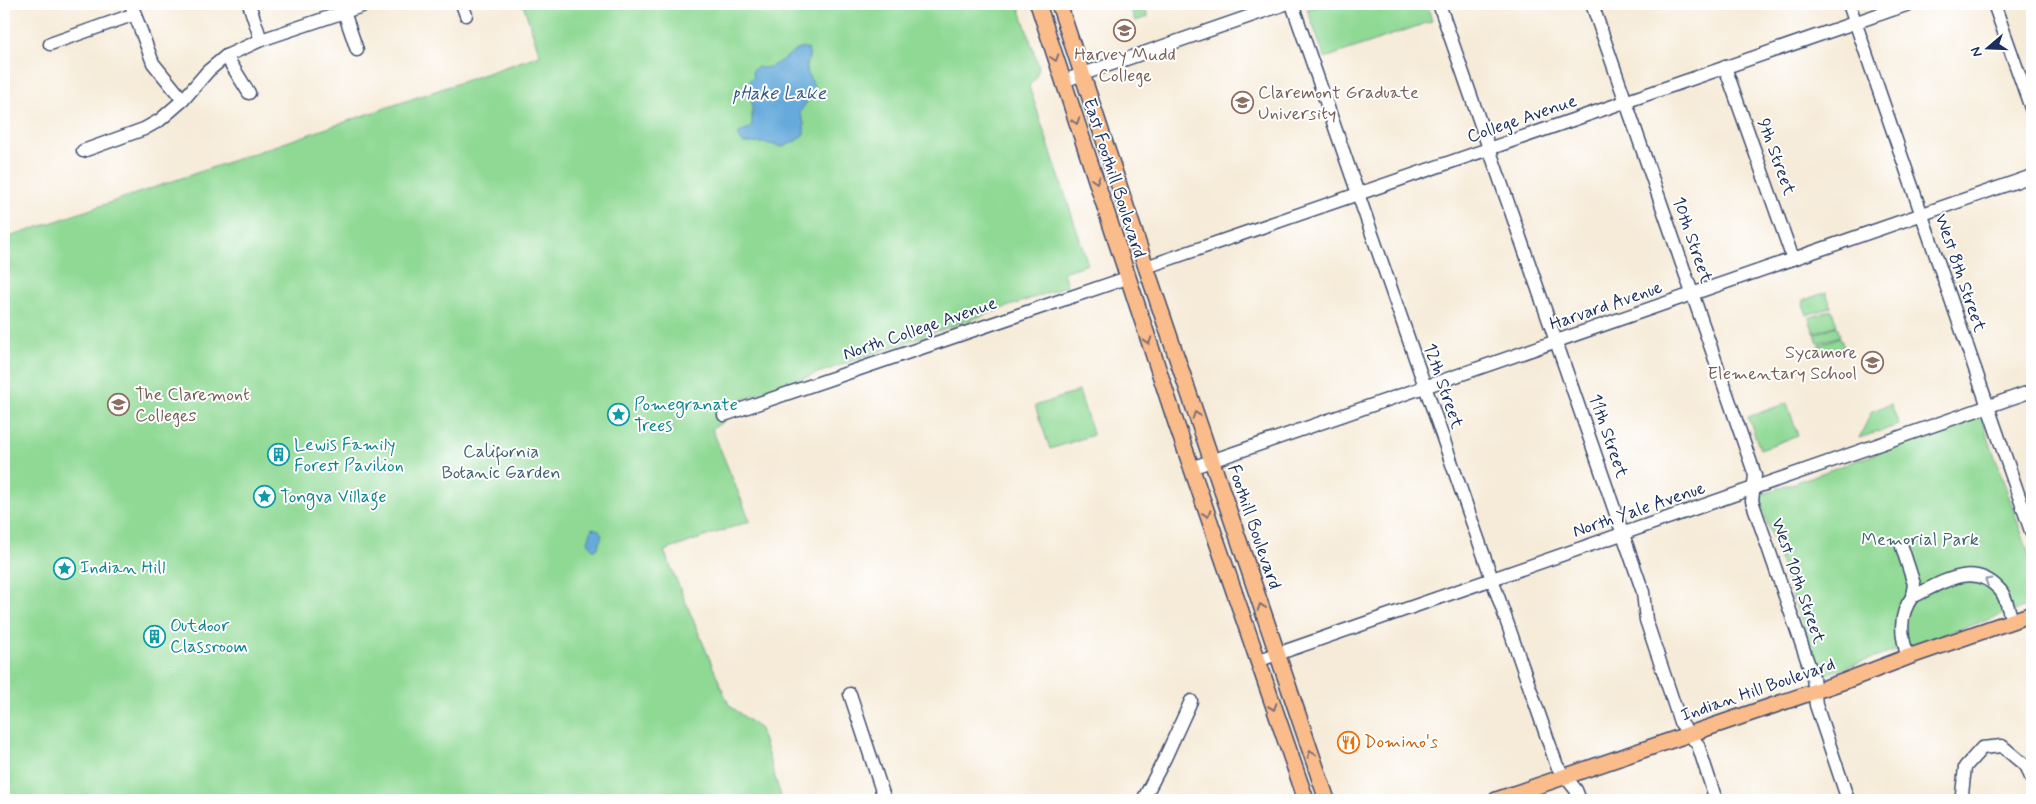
<svg xmlns="http://www.w3.org/2000/svg" width="2036" height="804" font-family="Mynerve,sans-serif">
  <rect width="100%" height="100%" fill="#fff"/>
  <filter id="ink" filterUnits="userSpaceOnUse"><feTurbulence type="fractalNoise" baseFrequency=".02" numOctaves="2"/><feDisplacementMap in="SourceGraphic" scale="10" xChannelSelector="R" yChannelSelector="G"/><feConvolveMatrix kernelMatrix="1 2 1 2 8 2 1 2 1" color-interpolation-filters="sRGB"/></filter>
  <filter id="wash" filterUnits="userSpaceOnUse"><feTurbulence type="fractalNoise" baseFrequency=".0096" numOctaves="4" result="noise"/><feDisplacementMap in="SourceGraphic" scale="20" xChannelSelector="R" yChannelSelector="G"/><feGaussianBlur stdDeviation="1.12" result="paint"/><feColorMatrix in="noise" values="0 0 0 0 0 0 0 0 0 0 0 0 0 0 0 0 0 1.4 0 .05"/><feComposite in="paint" operator="in"/></filter>
  <g filter="url(#wash)">
    <rect width="100%" height="100%" fill="#f6ebd8"/>
    <g fill="#8fd994" stroke="#558479">
      <path d="M 523,4 L 1018,4 L 1039,67 L 1036,78 L 1029,86 L 1088,264 L 1063,272 L 1067,286 L 741,400 L 722,409 L 726,420 L 712,429 L 750,521 L 664,551 L 729,705 L 760,729 L 782,800 L 4,800 L 4,239 L 540,55 Z"/>
      <path d="M 1129,4 L 1144,4 L 1148,17 L 1135,21 Z"/>
      <path d="M 1323,4 L 1427,4 L 1432,21 L 1325,58 L 1307,9 Z"/>
      <path d="M 1826,292 L 1831,307 L 1807,315 L 1802,301 Z"/>
      <path d="M 1832,310 L 1837,325 L 1814,333 L 1809,318 Z"/>
      <path d="M 1837,326 L 1840,336 L 1818,343 L 1815,334 Z"/>
      <path d="M 1840,337 L 1844,347 L 1822,354 L 1819,345 Z"/>
      <path d="M 1079,391 L 1093,435 L 1050,449 L 1035,406 Z"/>
      <path d="M 1787,403 L 1798,436 L 1760,449 L 1748,417 Z"/>
      <path d="M 1891,404 L 1899,425 L 1859,438 L 1872,411 Z"/>
      <path d="M 1977,417 L 1981,417 L 2032,563 L 2032,605 L 1820,676 L 1758,496 Z"/>
    </g>
    <g fill="#66aadb" stroke="#406c9c">
      <path d="M 803,48 L 808,49 C 812,59 805,62 806,69 C 807,75 813,82 815,88 C 812,99 804,103 800,113 L 804,123 L 804,134 L 797,140 L 783,147 L 766,143 L 743,143 L 739,137 L 739,133 L 750,128 L 752,125 L 752,102 L 745,92 L 745,85 L 754,76 L 752,71 L 757,67 C 774,73 787,52 803,48 Z"/>
      <path d="M 592,528 L 599,530 L 602,535 L 597,549 L 594,550 L 588,542 Z"/>
    </g>
  </g>
  <g filter="url(#ink)">
    <g fill="none" stroke-linecap="round" stroke-linejoin="round">
      <defs>
        <g id="minor">
          <path d="M 131,4 L 153,63 L 183,100"/>
          <path d="M 249,4 L 261,40"/>
          <path d="M 462,4 L 466,15"/>
          <path d="M 1292,4 L 1557,766 L 1576,790 L 1580,800"/>
          <path d="M 1439,4 L 1643,592 L 1646,620 L 1680,722 L 1698,745 L 1716,800"/>
          <path d="M 1592,4 L 1755,475 L 1752,501 L 1813,677 L 1816,705 L 1848,800"/>
          <path d="M 1849,4 L 2032,534"/>
          <path d="M 1994,4 L 2032,111"/>
          <path d="M 344,12 L 357,50"/>
          <path d="M 50,44 L 135,14"/>
          <path d="M 226,56 L 249,93"/>
          <path d="M 1725,67 L 1793,259"/>
          <path d="M 1063,81 L 1285,4"/>
          <path d="M 83,151 L 144,129 L 160,120 L 183,100 L 208,71 L 226,56 L 261,40 L 368,4"/>
          <path d="M 1146,267 L 1909,4"/>
          <path d="M 724,415 L 1127,278"/>
          <path d="M 1191,468 L 2032,176"/>
          <path d="M 1902,547 L 1914,584 L 1912,597"/>
          <path d="M 1908,657 C 1901,636 1898,616 1912,597 C 1940,584 1972,560 1999,589 C 2006,595 2009,612 2012,621"/>
          <path d="M 1257,661 L 2032,391"/>
          <path d="M 850,694 L 885,800"/>
          <path d="M 1143,800 L 1165,758 L 1191,701"/>
          <path d="M 1964,800 L 1962,794 L 1965,767 L 1982,748 L 2002,746 L 2027,767 L 2032,780"/>
        </g>
        <g id="major">
          <path d="M 1038,4 L 1176,423 L 1306,800"/>
          <path d="M 1059,4 L 1146,267 L 1327,800"/>
          <path d="M 1496,800 L 1845,681 L 1908,657 L 2032,614"/>
        </g>
      </defs>
      <use href="#minor" stroke="#3c4b70" stroke-width="15"/>
      <use href="#major" stroke="#3c4b70" stroke-width="18"/>
      <use href="#minor" stroke="#fff" stroke-width="12"/>
      <use href="#major" stroke="#fabc8b" stroke-width="15"/>
    </g>
    <defs><path id="oneway-chevron" d="M-2-3.5L2.5 0L-2 3.5" fill="none" stroke-width="1.6" stroke-linecap="round" stroke-linejoin="round" transform="scale(1.25)"/></defs>
    <g stroke="#7f6e72">
      <use href="#oneway-chevron" transform="translate(1055 58) rotate(72)"/>
      <use href="#oneway-chevron" transform="translate(1076 121) rotate(72)"/>
      <use href="#oneway-chevron" transform="translate(1096 180) rotate(72)"/>
      <use href="#oneway-chevron" transform="translate(1148 341) rotate(72)"/>
      <use href="#oneway-chevron" transform="translate(1196 415) rotate(-109)"/>
      <use href="#oneway-chevron" transform="translate(1207 514) rotate(71)"/>
      <use href="#oneway-chevron" transform="translate(1261 607) rotate(-109)"/>
      <use href="#oneway-chevron" transform="translate(1273 707) rotate(71)"/>
      <use href="#oneway-chevron" transform="translate(1311 754) rotate(-109)"/>
    </g>
    <use stroke="#8d97ae" href="#oneway-chevron" transform="translate(1988 581) rotate(-149)"/>
  </g>
  <defs>
    <symbol id="university-ring" viewBox="-11 -11 22 22"><circle r="9.5" fill="#fff" stroke="#8d6e63" stroke-width="1.5"/><path d="M0-5L7-2L0 1L-7-2ZM-4 1L0 2.5L4 1V4Q0 6-4 4Z" fill="#8d6e63"/></symbol>
    <symbol id="school-ring" viewBox="-11 -11 22 22"><circle r="9.5" fill="#fff" stroke="#8d6e63" stroke-width="1.5"/><path d="M0-5L7-2L0 1L-7-2ZM-4 1L0 2.5L4 1V4Q0 6-4 4Z" fill="#8d6e63"/></symbol>
    <symbol id="sight-ring" viewBox="-11 -11 22 22"><circle r="9.5" fill="#fff" stroke="#0f9aa8" stroke-width="1.5"/><path d="M0-6L1.8-2.2L6-1.7L2.9 1.2L3.7 5.4L0 3.3L-3.7 5.4L-2.9 1.2L-6-1.7L-1.8-2.2Z" fill="#0f9aa8"/></symbol>
    <symbol id="building-ring" viewBox="-11 -11 22 22"><circle r="9.5" fill="#fff" stroke="#0f9aa8" stroke-width="1.5"/><path d="M-4-6H4V6H1V3H-1V6H-4ZM-2.5-4.3h1.7v1.8h-1.7ZM.8-4.3h1.7v1.8H.8ZM-2.5-1h1.7V.8h-1.7ZM.8-1h1.7V.8H.8Z" fill="#0f9aa8"/></symbol>
    <symbol id="restaurant-ring" viewBox="-11 -11 22 22"><circle r="9.5" fill="#fff" stroke="#e8710a" stroke-width="1.5"/><path d="M-5-6h1v4h1v-4h1v4h1v-4h1v5L-1.5 .5V6h-2V.5L-5-1ZM5-6V6H3V1.5H1.5Q1.5-4 5-6Z" fill="#e8710a"/></symbol>
  </defs>
  <g fill-rule="evenodd">
    <use href="#university-ring" x="1112" y="18" width="25" height="25"/>
    <use href="#university-ring" x="1230" y="90" width="25" height="25"/>
    <use href="#school-ring" x="1860" y="350" width="25" height="25"/>
    <use href="#university-ring" x="106" y="392" width="25" height="25"/>
    <use href="#sight-ring" x="606" y="402" width="25" height="25"/>
    <use href="#building-ring" x="266" y="442" width="25" height="25"/>
    <use href="#sight-ring" x="252" y="484" width="25" height="25"/>
    <use href="#sight-ring" x="52" y="556" width="25" height="25"/>
    <use href="#building-ring" x="142" y="624" width="25" height="25"/>
    <use href="#restaurant-ring" x="1336" y="730" width="25" height="25"/>
  </g>
  <g text-anchor="middle" dominant-baseline="central" stroke-width="4" stroke-linejoin="round" paint-order="stroke">
    <g font-size="18" fill="#785e54" stroke="#fff" text-anchor="start">
      <text x="1125" y="55" text-anchor="middle">Harvey Mudd<tspan x="1125" dy="21">College</tspan></text>
      <text x="1258" y="93">Claremont Graduate<tspan x="1258" dy="21">University</tspan></text>
      <text x="1857" y="353" text-anchor="end">Sycamore<tspan x="1857" dy="21">Elementary School</tspan></text>
      <text x="135" y="395">The Claremont<tspan x="135" dy="21">Colleges</tspan></text>
    </g>
    <g font-size="18" fill="#1b2f5e" stroke="#fff">
      <text transform="translate(1522 119) rotate(-19)">College Avenue</text>
      <text transform="translate(1776 157) rotate(70)">9th Street</text>
      <text transform="translate(1114 178) rotate(72)">East Foothill Boulevard</text>
      <text transform="translate(1692 240) rotate(71)">10th Street</text>
      <text transform="translate(1960 273) rotate(71)">West 8th Street</text>
      <text transform="translate(1606 306) rotate(-19)">Harvard Avenue</text>
      <text transform="translate(920 329) rotate(-19)">North College Avenue</text>
      <text transform="translate(1443 386) rotate(71)">12th Street</text>
      <text transform="translate(1608 436) rotate(71)">11th Street</text>
      <text transform="translate(1639 510) rotate(-19)">North Yale Avenue</text>
      <text transform="translate(1254 527) rotate(71)">Foothill Boulevard</text>
      <text transform="translate(1798 581) rotate(71)">West 10th Street</text>
      <text transform="translate(1758 690) rotate(-19)">Indian Hill Boulevard</text>
    </g>
    <g font-size="18" fill="#0d838f" stroke="#fff" text-anchor="start">
      <text x="634" y="405">Pomegranate<tspan x="634" dy="21">Trees</tspan></text>
      <text x="294" y="445">Lewis Family<tspan x="294" dy="21">Forest Pavilion</tspan></text>
      <text x="280" y="497">Tongva Village</text>
      <text x="80" y="568">Indian Hill</text>
      <text x="170" y="626">Outdoor<tspan x="170" dy="21">Classroom</tspan></text>
    </g>
    <g font-size="18" fill="#3e626e" stroke="#fff">
      <text x="501" y="452">California<tspan x="501" dy="21">Botanic Garden</tspan></text>
      <text x="1920" y="540">Memorial Park</text>
    </g>
    <g font-size="18" fill="#c56008" stroke="#fff" text-anchor="start">
      <text x="1364" y="742">Domino's</text>
    </g>
    <g font-size="19" font-style="italic" fill="#355a8a" stroke="#fff">
      <text x="779" y="93">pHake Lake</text>
    </g>
  </g>
  <rect width="2036" height="804" fill="none" stroke="#fff" stroke-width="20"/>
  <g transform="translate(1988 48) rotate(251)" stroke="#ffffff" stroke-width="4" paint-order="stroke">
  <path d="M0-4L9 19L0 12L-9 19Z" fill="#1b2f5e"/>
  <text y="-8" font-size="14" font-weight="bold" text-anchor="middle" fill="#1b2f5e">N</text>
  </g>
</svg>
